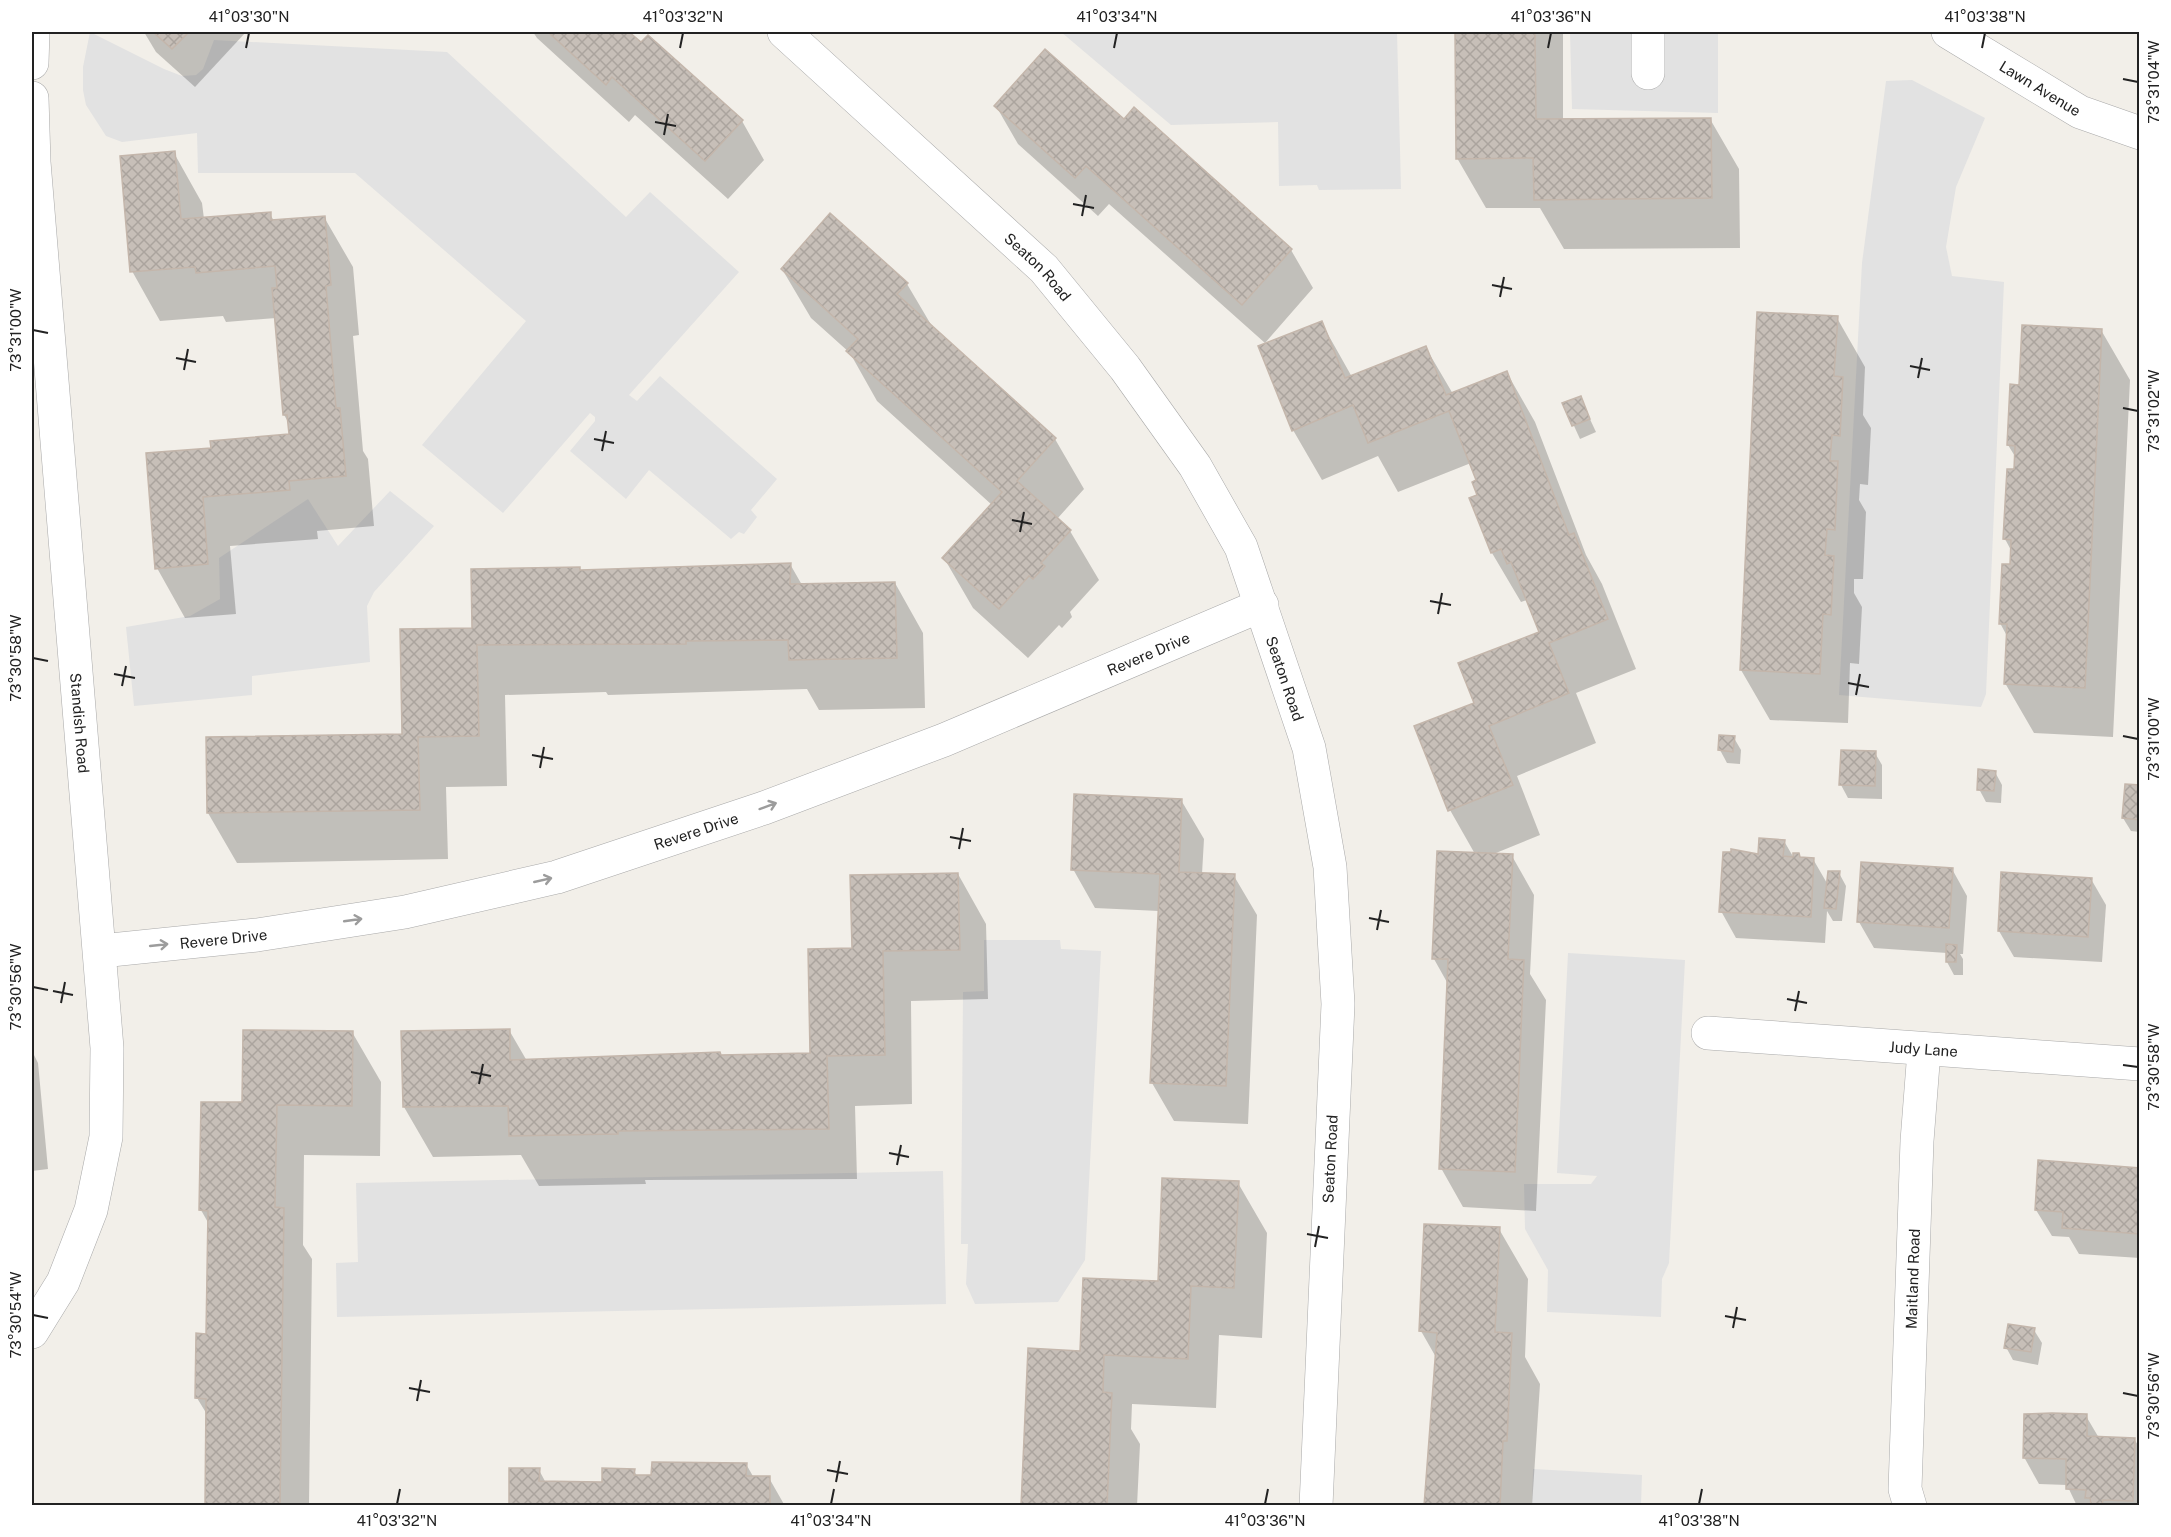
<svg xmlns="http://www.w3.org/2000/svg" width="2171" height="1537" font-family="'Public Sans',sans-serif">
  <defs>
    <pattern id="building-cross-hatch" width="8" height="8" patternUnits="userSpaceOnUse" patternTransform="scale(1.5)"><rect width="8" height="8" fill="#c7bfb8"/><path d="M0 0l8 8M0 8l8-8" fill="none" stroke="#aba49e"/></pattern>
  </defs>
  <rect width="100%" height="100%" fill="#f2efe9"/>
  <g fill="#e2e2e2">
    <path d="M 90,32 L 164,69 L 182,76 L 196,75 L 203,69 L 214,40 L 447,52 L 626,217 L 650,192 L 739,272 L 629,395 L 637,401 L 660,376 L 777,479 L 751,510 L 757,517 L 744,534 L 739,532 L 731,539 L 649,470 L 626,499 L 570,451 L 595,421 L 595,417 L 590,413 L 503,513 L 422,445 L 526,321 L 355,173 L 198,173 L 197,133 L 122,142 L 106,136 L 86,105 L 83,90 L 83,67 Z"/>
    <path d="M 1061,32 L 1397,32 L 1401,189 L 1319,190 L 1317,185 L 1279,186 L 1278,122 L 1171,125 Z"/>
    <path d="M 1570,32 L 1718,32 L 1718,113 L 1572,109 Z"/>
    <path d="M 1912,80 L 1985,118 L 1956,187 L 1946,247 L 1952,276 L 2004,282 L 1986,694 L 1981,707 L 1839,695 L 1862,263 L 1886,81 Z"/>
    <path d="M 390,491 L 434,526 L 374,592 L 367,606 L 370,662 L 252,676 L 252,695 L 134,706 L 126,627 L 190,616 L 220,599 L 219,558 L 308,499 L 338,546 Z"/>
    <path d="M 984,940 L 1060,940 L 1061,949 L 1101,951 L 1085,1260 L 1058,1302 L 975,1304 L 966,1284 L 968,1244 L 961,1244 L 963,992 L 984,991 Z"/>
    <path d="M 1568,953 L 1685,960 L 1669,1263 L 1662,1279 L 1661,1317 L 1547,1312 L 1548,1270 L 1525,1229 L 1524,1184 L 1591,1184 L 1597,1176 L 1557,1173 Z"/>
    <path d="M 943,1171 L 946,1304 L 337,1317 L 336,1263 L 358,1262 L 356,1183 Z"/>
    <path d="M 1533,1469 L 1642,1475 L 1641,1505 L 1532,1505 Z"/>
  </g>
  <g fill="#0003">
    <path d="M 144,32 L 246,32 L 195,87 L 156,52 Z"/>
    <path d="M 533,32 L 627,32 L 742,121 L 764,160 L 728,199 L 635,115 L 629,122 L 537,38 Z"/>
    <path d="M 1457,32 L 1563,32 L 1563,120 L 1710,119 L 1739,169 L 1740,248 L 1564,249 L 1540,208 L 1486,208 L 1457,158 Z"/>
    <path d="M 996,106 L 1124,121 L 1291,250 L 1313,288 L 1265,343 L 1109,204 L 1098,216 L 1018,144 Z"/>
    <path d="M 174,153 L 202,203 L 204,219 L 270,214 L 274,221 L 324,217 L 353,267 L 359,335 L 353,336 L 363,451 L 368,459 L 374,526 L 317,531 L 318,539 L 230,546 L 236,614 L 185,618 L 157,568 L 212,449 L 291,436 L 290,425 L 284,415 L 276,318 L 226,322 L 223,316 L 160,321 L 132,271 Z"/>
    <path d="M 782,269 L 907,284 L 933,328 L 1055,439 L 1084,489 L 1057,519 L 1070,531 L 1099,580 L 1070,612 L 1072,617 L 1062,628 L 1059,625 L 1028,658 L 973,608 L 944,558 L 992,505 L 877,401 L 850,353 L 811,318 Z"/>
    <path d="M 1837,318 L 1865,367 L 1863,415 L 1871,428 L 1868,485 L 1860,484 L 1859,500 L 1866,512 L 1863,579 L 1854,579 L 1854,593 L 1862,607 L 1859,664 L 1850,663 L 1848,723 L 1770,720 L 1741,670 Z"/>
    <path d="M 1321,322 L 1352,377 L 1426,348 L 1453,394 L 1507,373 L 1535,422 L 1586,555 L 1602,584 L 1636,669 L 1576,693 L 1596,743 L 1517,776 L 1540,835 L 1491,855 L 1512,856 L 1534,895 L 1530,974 L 1546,1000 L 1536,1211 L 1463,1207 L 1441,1168 L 1448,984 L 1434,959 L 1475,854 L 1450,810 L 1416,727 L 1476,703 L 1541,633 L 1527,600 L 1521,602 L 1492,553 L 1471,499 L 1479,496 L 1478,481 L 1471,463 L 1398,492 L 1378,456 L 1322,480 L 1293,430 Z"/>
    <path d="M 2101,330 L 2130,380 L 2113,737 L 2034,733 L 2005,683 L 2007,636 L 2000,623 L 2012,566 L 2012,552 L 2005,539 L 2016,458 L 2008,445 Z"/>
    <path d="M 1580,398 L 1596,432 L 1580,439 L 1564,404 Z"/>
    <path d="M 790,564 L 802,585 L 895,583 L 923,633 L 925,708 L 819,710 L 807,689 L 608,695 L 606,692 L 505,695 L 507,786 L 446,787 L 448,859 L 237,863 L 208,813 L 403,735 L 474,629 L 581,572 Z"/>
    <path d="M 1734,738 L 1741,750 L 1740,764 L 1727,763 L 1720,750 Z"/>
    <path d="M 1875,753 L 1882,765 L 1882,799 L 1848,798 L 1841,785 Z"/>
    <path d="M 1995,772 L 2002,785 L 2001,803 L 1986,802 L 1979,789 Z"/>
    <path d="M 2140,787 L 2140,832 L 2131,831 L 2123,818 Z"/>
    <path d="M 1181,800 L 1204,839 L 1202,874 L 1234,876 L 1257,915 L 1248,1124 L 1174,1121 L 1152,1083 L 1159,911 L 1095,908 L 1073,869 Z"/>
    <path d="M 1784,841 L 1795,860 L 1813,859 L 1828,885 L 1839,873 L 1846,886 L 1842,921 L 1833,921 L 1827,911 L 1825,943 L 1736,938 L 1721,911 L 1759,856 Z"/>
    <path d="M 1952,869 L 1967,896 L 1963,954 L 1960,954 L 1963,959 L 1963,975 L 1954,975 L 1947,962 L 1947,953 L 1874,948 L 1859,922 Z"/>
    <path d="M 2003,873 L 2091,879 L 2106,905 L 2102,962 L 2014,957 L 1999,931 Z"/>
    <path d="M 958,874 L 986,924 L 988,999 L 911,1001 L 912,1104 L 855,1106 L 857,1179 L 645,1180 L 646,1184 L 539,1186 L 521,1155 L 433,1157 L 404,1107 L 403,1033 L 509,1030 L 527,1061 L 812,1054 L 853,950 Z"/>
    <path d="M 32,1007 L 34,1044 L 32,1044 Z"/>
    <path d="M 352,1032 L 381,1082 L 380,1156 L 304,1155 L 303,1245 L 312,1259 L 309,1506 L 207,1506 L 208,1416 L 197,1398 L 208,1335 L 210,1226 L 201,1210 L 243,1104 Z"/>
    <path d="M 32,1051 L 38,1063 L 48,1169 L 32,1171 Z"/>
    <path d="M 2140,1169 L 2140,1258 L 2079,1254 L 2069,1237 L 2052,1236 L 2036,1210 Z"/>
    <path d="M 1238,1183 L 1267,1233 L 1262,1338 L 1219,1335 L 1216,1408 L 1132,1404 L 1131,1429 L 1140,1444 L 1137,1506 L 1023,1506 L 1082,1352 L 1159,1283 Z"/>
    <path d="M 1499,1229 L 1528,1279 L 1525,1357 L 1540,1384 L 1532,1506 L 1425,1506 L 1437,1359 L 1421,1331 Z"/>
    <path d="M 2034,1330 L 2042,1343 L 2038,1365 L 2013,1360 L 2006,1347 Z"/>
    <path d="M 2086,1416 L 2099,1438 L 2134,1439 L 2140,1448 L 2140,1506 L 2077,1506 L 2067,1485 L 2039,1484 L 2024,1457 Z"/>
    <path d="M 746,1464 L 754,1478 L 769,1478 L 785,1506 L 510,1506 L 539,1470 L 546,1483 L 603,1483 L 634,1470 L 637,1476 L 653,1477 Z"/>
  </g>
  <g fill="url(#building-cross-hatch)" stroke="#c4b6ab" stroke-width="1.5">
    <path d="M 153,32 L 189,32 L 172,49 Z"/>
    <path d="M 548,32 L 629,32 L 641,42 L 648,35 L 743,120 L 705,161 L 612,77 L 606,85 Z"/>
    <path d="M 1455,32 L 1535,32 L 1536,119 L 1711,118 L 1712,198 L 1534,200 L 1533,158 L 1456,159 Z"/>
    <path d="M 1045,49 L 1124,119 L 1134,107 L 1292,249 L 1242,305 L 1086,166 L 1075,178 L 994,106 Z"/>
    <path d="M 175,151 L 181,219 L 271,212 L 271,220 L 325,216 L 331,285 L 326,286 L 336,408 L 340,408 L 346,476 L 289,481 L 290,490 L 203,497 L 208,564 L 155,569 L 146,453 L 211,448 L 210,441 L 289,434 L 287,415 L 283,415 L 272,288 L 277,288 L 275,266 L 196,273 L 195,267 L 130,272 L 120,156 Z"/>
    <path d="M 830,213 L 908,283 L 897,294 L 1056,438 L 1017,481 L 1071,530 L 1041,563 L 1045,566 L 1033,579 L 1029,576 L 999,609 L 942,558 L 1002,492 L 846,351 L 858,339 L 781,269 Z"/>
    <path d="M 1757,312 L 1838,316 L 1834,376 L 1843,377 L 1840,436 L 1832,435 L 1830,461 L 1838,461 L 1835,530 L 1827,529 L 1825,555 L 1834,556 L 1831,615 L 1823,614 L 1820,674 L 1740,670 Z"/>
    <path d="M 1322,321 L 1345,378 L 1426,346 L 1446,395 L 1507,371 L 1569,535 L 1574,533 L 1608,619 L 1549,643 L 1569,693 L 1489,726 L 1513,785 L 1448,811 L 1414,726 L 1474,703 L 1458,663 L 1539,632 L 1511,562 L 1507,564 L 1501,549 L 1491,553 L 1469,498 L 1477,495 L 1472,482 L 1476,480 L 1449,411 L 1368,443 L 1353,405 L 1292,431 L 1258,346 Z"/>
    <path d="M 2022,325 L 2102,329 L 2085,688 L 2004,684 L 2007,624 L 1999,624 L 2002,564 L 2010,564 L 2011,540 L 2003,539 L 2007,469 L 2014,469 L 2015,446 L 2007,445 L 2010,384 L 2019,385 Z"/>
    <path d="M 1581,396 L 1590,419 L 1572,426 L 1562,403 Z"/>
    <path d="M 791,563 L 790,584 L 895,582 L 897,658 L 789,660 L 788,640 L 686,641 L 686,644 L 477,645 L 479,736 L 418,737 L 420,810 L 207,813 L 206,737 L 402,734 L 400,629 L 472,628 L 471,569 L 580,567 L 580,570 Z"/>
    <path d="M 1719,735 L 1735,736 L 1733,752 L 1718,750 Z"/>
    <path d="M 1841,750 L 1876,751 L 1875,786 L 1839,785 Z"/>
    <path d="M 1978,769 L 1996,771 L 1994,791 L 1977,790 Z"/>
    <path d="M 2125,784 L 2140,785 L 2140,820 L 2122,818 Z"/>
    <path d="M 1074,794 L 1182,799 L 1179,872 L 1235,874 L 1226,1086 L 1150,1083 L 1160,874 L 1071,870 Z"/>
    <path d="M 1759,838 L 1785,840 L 1783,856 L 1793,857 L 1793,853 L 1799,853 L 1800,857 L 1814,858 L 1811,917 L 1719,912 L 1723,852 L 1731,852 L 1731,849 L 1758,854 Z"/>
    <path d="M 1437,851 L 1513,854 L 1508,959 L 1524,960 L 1515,1172 L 1439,1169 L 1448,959 L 1432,959 Z"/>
    <path d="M 1861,862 L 1953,868 L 1949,928 L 1857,922 Z"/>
    <path d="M 1828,871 L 1840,871 L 1836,909 L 1824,908 Z"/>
    <path d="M 2001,872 L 2092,878 L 2088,937 L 1998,931 Z"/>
    <path d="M 958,873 L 960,950 L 883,951 L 885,1055 L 827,1056 L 829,1129 L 618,1131 L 618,1134 L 509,1136 L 508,1106 L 403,1107 L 401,1031 L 510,1029 L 510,1060 L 720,1052 L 721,1055 L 810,1053 L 808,949 L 852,948 L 850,875 Z"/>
    <path d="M 1946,944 L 1957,945 L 1956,962 L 1946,962 Z"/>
    <path d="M 243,1030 L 353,1031 L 352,1106 L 277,1105 L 275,1207 L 284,1208 L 280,1506 L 205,1506 L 206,1399 L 195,1398 L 196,1333 L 206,1334 L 208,1211 L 199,1210 L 201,1102 L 242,1102 Z"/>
    <path d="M 2038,1160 L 2140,1168 L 2140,1234 L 2062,1228 L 2063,1212 L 2035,1210 Z"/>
    <path d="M 1162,1178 L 1239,1181 L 1234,1288 L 1191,1286 L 1188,1359 L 1104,1355 L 1103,1392 L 1112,1393 L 1107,1506 L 1021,1506 L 1028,1348 L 1080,1351 L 1083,1278 L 1158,1281 Z"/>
    <path d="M 1424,1224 L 1500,1227 L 1495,1332 L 1512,1333 L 1507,1441 L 1503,1441 L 1500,1506 L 1424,1506 L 1437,1333 L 1419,1331 Z"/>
    <path d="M 2008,1324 L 2035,1328 L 2031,1352 L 2004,1348 Z"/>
    <path d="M 2052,1413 L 2087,1414 L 2087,1436 L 2135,1438 L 2133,1501 L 2103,1500 L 2102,1506 L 2091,1505 L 2090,1498 L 2085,1498 L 2086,1490 L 2066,1489 L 2066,1459 L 2023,1458 L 2024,1414 Z"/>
    <path d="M 652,1462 L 747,1463 L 746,1476 L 770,1476 L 770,1506 L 509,1506 L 509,1468 L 540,1468 L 539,1481 L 602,1482 L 602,1468 L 635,1469 L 634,1475 L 651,1475 Z"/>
  </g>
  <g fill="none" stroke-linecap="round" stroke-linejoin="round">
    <defs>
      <g id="minor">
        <path id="s1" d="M 784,32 L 1044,269 L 1125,368 L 1195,466 L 1241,547 L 1309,748 L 1330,867 L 1338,1004 L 1316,1506"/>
        <path d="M 1648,32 L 1648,73"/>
        <path id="s2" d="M 1948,32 L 2080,112 L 2140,133"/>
        <path d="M 32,63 L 33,32"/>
        <path id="s3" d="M 32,98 L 34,162 L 107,1048 L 106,1137 L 91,1210 L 63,1282 L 32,1332"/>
        <path id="s4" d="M 101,951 L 257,935 L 405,912 L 557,877 L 764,808 L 944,740 L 1262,605"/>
        <path id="s5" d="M 1708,1033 L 2140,1064"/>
        <path id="s6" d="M 1910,1506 L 1905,1489 L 1917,1141 L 1924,1051"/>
      </g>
    </defs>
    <use href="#minor" stroke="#a9a9a9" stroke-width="34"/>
    <use href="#minor" stroke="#fff" stroke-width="33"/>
  </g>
  <defs><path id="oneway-shaft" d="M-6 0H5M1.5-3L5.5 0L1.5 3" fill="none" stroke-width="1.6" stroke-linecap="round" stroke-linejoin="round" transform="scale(1.5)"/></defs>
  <g stroke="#9c9c9c">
    <use href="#oneway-shaft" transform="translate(768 806) rotate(-20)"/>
    <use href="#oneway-shaft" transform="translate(543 880) rotate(-13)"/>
    <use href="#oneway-shaft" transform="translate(353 920) rotate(-8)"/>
    <use href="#oneway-shaft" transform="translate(159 945) rotate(-6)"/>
  </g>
  <path fill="none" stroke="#222" stroke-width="2" d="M 246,48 L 249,33M 680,48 L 683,33M 1114,48 L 1117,33M 1548,48 L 1551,33M 1982,48 L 1985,33M 2123,79 L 2138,82M 655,122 L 676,126M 664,135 L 668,114M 1073,204 L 1094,208M 1082,216 L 1086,195M 1492,285 L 1512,289M 1500,297 L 1504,277M 33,330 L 48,333M 176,358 L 196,362M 1910,366 L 1930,370M 184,370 L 188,349M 1918,378 L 1922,358M 2123,408 L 2138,411M 594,439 L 614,443M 602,451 L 606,431M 1012,520 L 1032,524M 1020,532 L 1024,512M 1430,601 L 1451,605M 1438,614 L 1442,593M 33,658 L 48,661M 114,674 L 135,678M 1848,683 L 1869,687M 122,686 L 126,666M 1856,695 L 1860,674M 2123,736 L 2138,739M 532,755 L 553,759M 540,768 L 544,747M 950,837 L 971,841M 959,849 L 963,828M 1369,918 L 1389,922M 1377,930 L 1381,910M 33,987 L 48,990M 53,991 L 73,995M 1787,999 L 1807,1003M 61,1003 L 65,982M 1795,1011 L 1799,991M 2123,1065 L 2138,1067M 471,1072 L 491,1076M 479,1084 L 483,1064M 889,1153 L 909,1157M 897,1165 L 901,1145M 1307,1234 L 1328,1238M 1315,1247 L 1319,1226M 33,1315 L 48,1318M 1725,1316 L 1746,1320M 1733,1328 L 1737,1307M 409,1388 L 430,1392M 2123,1393 L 2138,1396M 417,1401 L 421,1380M 827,1470 L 848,1474M 836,1482 L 840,1461M 397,1504 L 400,1489M 831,1504 L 834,1489M 1265,1504 L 1268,1489M 1699,1504 L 1702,1489"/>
  <g text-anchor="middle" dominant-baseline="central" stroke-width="4.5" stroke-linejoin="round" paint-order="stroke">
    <g font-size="15" fill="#222" stroke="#fff">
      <text stroke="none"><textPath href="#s2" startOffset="108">Lawn Avenue</textPath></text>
      <text stroke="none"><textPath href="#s1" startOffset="346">Seaton Road</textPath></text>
      <text stroke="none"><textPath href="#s4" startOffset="1095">Revere Drive</textPath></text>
      <text stroke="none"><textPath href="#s1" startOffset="832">Seaton Road</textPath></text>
      <text stroke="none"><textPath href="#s3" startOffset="627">Standish Road</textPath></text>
      <text stroke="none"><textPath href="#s4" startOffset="609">Revere Drive</textPath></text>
      <text stroke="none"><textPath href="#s4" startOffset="123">Revere Drive</textPath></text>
      <text stroke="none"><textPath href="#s5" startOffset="216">Judy Lane</textPath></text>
      <text transform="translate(1330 1159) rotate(-87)">Seaton Road</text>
      <text stroke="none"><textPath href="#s6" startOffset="228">Maitland Road</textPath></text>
    </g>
  </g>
  <rect width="2171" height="1537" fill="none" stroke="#ffffff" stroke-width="66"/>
  <rect x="33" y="33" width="2105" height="1471" fill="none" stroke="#222" stroke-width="2"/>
  <g font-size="15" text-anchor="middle" fill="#222">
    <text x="249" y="22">41°03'30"N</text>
    <text x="683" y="22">41°03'32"N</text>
    <text x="1117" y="22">41°03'34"N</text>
    <text x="1551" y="22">41°03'36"N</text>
    <text x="1985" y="22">41°03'38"N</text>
    <text transform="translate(2154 82) rotate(-90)" y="5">73°31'04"W</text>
    <text transform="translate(16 330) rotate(-90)" y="5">73°31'00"W</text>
    <text transform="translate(2154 411) rotate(-90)" y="5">73°31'02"W</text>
    <text transform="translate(16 658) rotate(-90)" y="5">73°30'58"W</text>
    <text transform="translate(2154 739) rotate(-90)" y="5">73°31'00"W</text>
    <text transform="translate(16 987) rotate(-90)" y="5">73°30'56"W</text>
    <text transform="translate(2154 1067) rotate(-90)" y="5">73°30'58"W</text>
    <text transform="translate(16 1315) rotate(-90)" y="5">73°30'54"W</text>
    <text transform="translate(2154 1396) rotate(-90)" y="5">73°30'56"W</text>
    <text x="397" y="1526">41°03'32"N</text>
    <text x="831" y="1526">41°03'34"N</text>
    <text x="1265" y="1526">41°03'36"N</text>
    <text x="1699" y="1526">41°03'38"N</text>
  </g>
</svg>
